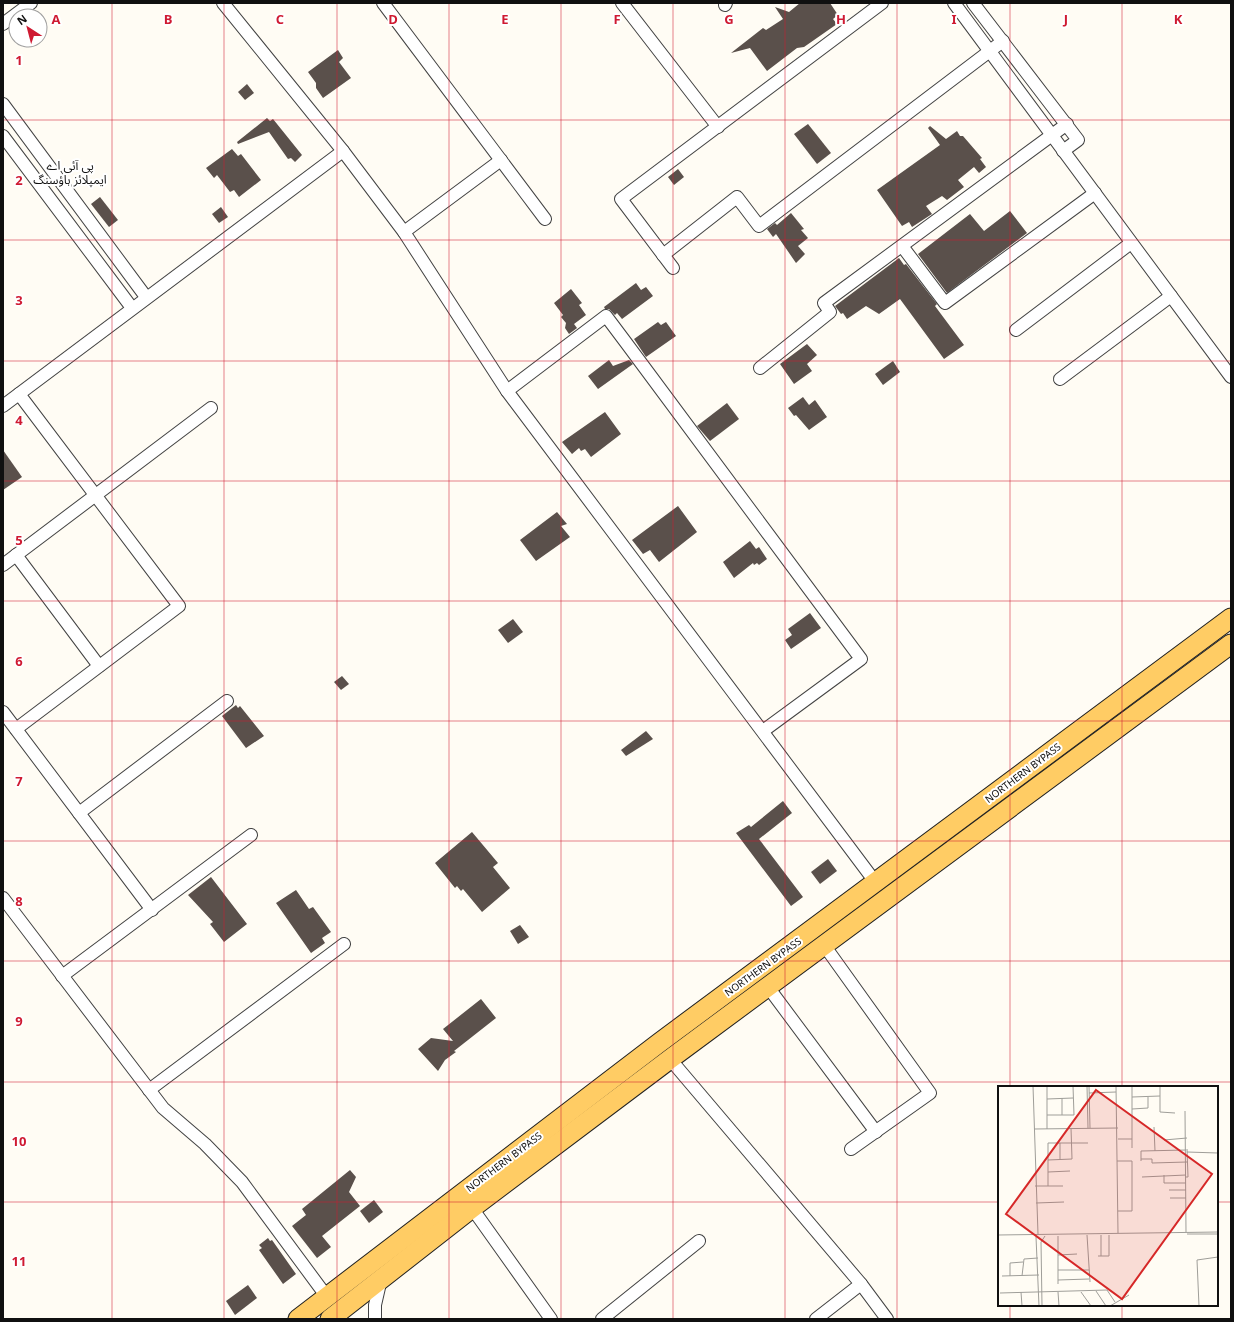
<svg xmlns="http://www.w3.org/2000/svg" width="1234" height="1322" font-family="Georgia,'Noto Sans Arabic',serif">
  <rect width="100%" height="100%" fill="#fffcf4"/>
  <g fill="#5a504b">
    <path d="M 800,3 L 830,3 L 838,15 L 833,19 L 837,24 L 804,47 L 797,48 L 767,71 L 750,48 L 731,53 L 763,28 L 766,30 L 783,19 L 775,7 L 789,12 Z"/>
    <path d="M 338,50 L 343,58 L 339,62 L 351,78 L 323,98 L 316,88 L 316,83 L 308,72 Z"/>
    <path d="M 247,84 L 254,93 L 245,100 L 238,92 Z"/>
    <path d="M 267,118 L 270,121 L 273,119 L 302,155 L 295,162 L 291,158 L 288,159 L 269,132 L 238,144 L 237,142 Z"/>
    <path d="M 808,124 L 831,153 L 817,164 L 794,134 Z"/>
    <path d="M 930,126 L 946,139 L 957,131 L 960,136 L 963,136 L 982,158 L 980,159 L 986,167 L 979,173 L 974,167 L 958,180 L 964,187 L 947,200 L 942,196 L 926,206 L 932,214 L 912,227 L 909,222 L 902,226 L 877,190 L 940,145 L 928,128 Z"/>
    <path d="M 232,149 L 238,156 L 241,154 L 261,180 L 239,197 L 234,190 L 230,192 L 217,175 L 214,178 L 206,168 Z"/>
    <path d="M 678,169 L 684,177 L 674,185 L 668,177 Z"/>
    <path d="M 100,197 L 118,220 L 109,227 L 91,204 Z"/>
    <path d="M 221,207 L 228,217 L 219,223 L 212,214 Z"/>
    <path d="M 1010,211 L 1027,233 L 947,293 L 918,254 L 970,214 L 984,231 Z"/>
    <path d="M 791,213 L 804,229 L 801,230 L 808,238 L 798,246 L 805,254 L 796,263 L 776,234 L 773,237 L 767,229 L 775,223 L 777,225 Z"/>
    <path d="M 899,258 L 904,265 L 906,264 L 937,304 L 935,306 L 964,345 L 944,359 L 900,299 L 879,314 L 866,306 L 847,319 L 843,313 L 841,314 L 835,306 Z"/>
    <path d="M 636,283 L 641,290 L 646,287 L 653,296 L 622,319 L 617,313 L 615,315 L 609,309 L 605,309 L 604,307 Z"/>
    <path d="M 571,289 L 582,303 L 579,305 L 586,315 L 574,324 L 577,328 L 569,334 L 565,328 L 566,323 L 561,317 L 563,315 L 554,303 Z"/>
    <path d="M 658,322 L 661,325 L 666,322 L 676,336 L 646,357 L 634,339 Z"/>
    <path d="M 807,344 L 817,355 L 807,364 L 812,371 L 794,384 L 780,364 Z"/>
    <path d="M 609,360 L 613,366 L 629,360 L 633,364 L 598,389 L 588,376 Z"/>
    <path d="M 893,361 L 900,372 L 883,385 L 875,374 Z"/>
    <path d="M 803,397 L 809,405 L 815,400 L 827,417 L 809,430 L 796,415 L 794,416 L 788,408 Z"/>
    <path d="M 727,403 L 739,419 L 710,441 L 697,426 Z"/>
    <path d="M 605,412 L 621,434 L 591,457 L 585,449 L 581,451 L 579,448 L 572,454 L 562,442 Z"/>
    <path d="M 3,450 L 22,477 L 3,490 Z"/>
    <path d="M 678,506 L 697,532 L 659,562 L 650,550 L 643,554 L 632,540 Z"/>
    <path d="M 557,512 L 567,524 L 561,526 L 570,537 L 536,561 L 520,540 Z"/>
    <path d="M 750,541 L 756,549 L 759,547 L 767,559 L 759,565 L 757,563 L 754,565 L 753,563 L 734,578 L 723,562 Z"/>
    <path d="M 810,613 L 821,628 L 791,649 L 785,640 L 792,635 L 788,629 Z"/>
    <path d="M 513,619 L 523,632 L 508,643 L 498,630 Z"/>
    <path d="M 342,676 L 349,684 L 341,690 L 334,682 Z"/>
    <path d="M 236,705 L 238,708 L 240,706 L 264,736 L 246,748 L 222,716 Z"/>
    <path d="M 646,731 L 653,739 L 626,756 L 621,750 Z"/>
    <path d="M 783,801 L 792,813 L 759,839 L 803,897 L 791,906 L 736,833 L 749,825 L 751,827 Z"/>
    <path d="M 472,832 L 498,863 L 493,867 L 510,888 L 482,912 L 463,889 L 461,891 L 457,886 L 455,888 L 435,863 Z"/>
    <path d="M 828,859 L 837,871 L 820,884 L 811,872 Z"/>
    <path d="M 211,877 L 247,924 L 224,942 L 210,924 L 213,922 L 188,895 Z"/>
    <path d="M 296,890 L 309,909 L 313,907 L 331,932 L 322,938 L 325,943 L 311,953 L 276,903 Z"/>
    <path d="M 520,925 L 529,937 L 518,944 L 510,931 Z"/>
    <path d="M 481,999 L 496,1018 L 454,1051 L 456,1052 L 445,1060 L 438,1071 L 418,1049 L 431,1038 L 453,1041 L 443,1029 Z"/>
    <path d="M 350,1170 L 356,1177 L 349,1192 L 360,1206 L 322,1236 L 331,1247 L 317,1258 L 292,1226 L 306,1215 L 302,1209 Z"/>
    <path d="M 374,1200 L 383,1212 L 369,1223 L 360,1211 Z"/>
    <path d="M 268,1238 L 270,1241 L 272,1240 L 296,1274 L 283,1284 L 259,1250 L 262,1248 L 259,1245 Z"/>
    <path d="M 248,1285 L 257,1298 L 235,1315 L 226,1301 Z"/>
  </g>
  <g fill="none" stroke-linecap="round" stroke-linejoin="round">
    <defs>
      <g id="minor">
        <path d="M 223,3 L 343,151 L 404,232 L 507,391 L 876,883"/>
        <path d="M 383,3 L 545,219"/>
        <path d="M 622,3 L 718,127"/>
        <path d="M 954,3 L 1231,377"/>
        <path d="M 973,3 L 1078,140 L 1063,151"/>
        <path d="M 725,5 L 726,3"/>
        <path d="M 3,24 L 31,3"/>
        <path d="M 3,104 L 146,297"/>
        <path d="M 3,136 L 132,308"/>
        <path d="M 404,232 L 501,160"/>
        <path d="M 902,246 L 945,303 L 1095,193"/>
        <path d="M 663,255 L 737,197 L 759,226 L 1003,41"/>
        <path d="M 673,268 L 621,199 L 882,3"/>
        <path d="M 1016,330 L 1131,243"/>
        <path d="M 760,368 L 830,312 L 824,303 L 1067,124"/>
        <path d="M 1060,379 L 1171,296"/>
        <path d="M 507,391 L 606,316 L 627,344 L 861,659 L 763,731"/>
        <path d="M 3,406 L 343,151"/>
        <path d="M 16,555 L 99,666"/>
        <path d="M 3,565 L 211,408"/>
        <path d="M 3,712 L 152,910"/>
        <path d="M 16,729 L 179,606 L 19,394"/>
        <path d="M 79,813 L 227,701"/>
        <path d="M 3,898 L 163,1108 L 205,1144 L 242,1182 L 327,1297"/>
        <path d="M 824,945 L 930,1093 L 851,1149"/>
        <path d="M 62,976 L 251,835"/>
        <path d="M 768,987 L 876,1132"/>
        <path d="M 670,1059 L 861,1284 L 887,1319"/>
        <path d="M 149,1090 L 344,944"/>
        <path d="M 472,1208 L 551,1319"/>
        <path d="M 375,1319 L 375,1305 L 381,1279"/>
        <path d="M 602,1319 L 699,1241"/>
        <path d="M 816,1319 L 861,1284"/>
      </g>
      <g id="primary">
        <path d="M 298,1319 L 659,1043 L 1231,618"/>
        <path d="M 330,1319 L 472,1208 L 670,1059 L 1231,644"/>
      </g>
    </defs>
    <use href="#minor" stroke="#434343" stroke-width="14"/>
    <use href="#primary" stroke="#212121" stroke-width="21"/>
    <use href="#minor" stroke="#fff" stroke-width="12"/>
    <use href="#primary" stroke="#ffcc64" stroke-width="19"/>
  </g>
  <path fill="none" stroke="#cf1a32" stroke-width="1" stroke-opacity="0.55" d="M 112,3 L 112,1319M 224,3 L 224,1319M 337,3 L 337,1319M 449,3 L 449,1319M 561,3 L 561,1319M 673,3 L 673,1319M 785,3 L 785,1319M 897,3 L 897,1319M 1010,3 L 1010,1087M 1122,3 L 1122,1087M 3,120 L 1231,120M 3,240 L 1231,240M 3,361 L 1231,361M 3,481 L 1231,481M 3,601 L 1231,601M 3,721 L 1231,721M 3,841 L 1231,841M 3,961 L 1231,961M 3,1082 L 1231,1082M 3,1202 L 999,1202M 1217,1202 L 1231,1202M 1010,1305 L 1010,1319M 1122,1305 L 1122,1319"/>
  <g text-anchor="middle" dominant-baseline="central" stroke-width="4" stroke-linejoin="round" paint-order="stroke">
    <g font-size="10" fill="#101010" stroke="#fff">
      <text transform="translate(1023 773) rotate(-37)">NORTHERN BYPASS</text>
      <text transform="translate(763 967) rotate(-36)">NORTHERN BYPASS</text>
      <text transform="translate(504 1162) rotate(-37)">NORTHERN BYPASS</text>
    </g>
    <g font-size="12" fill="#101010" stroke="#fff">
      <text x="70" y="166">پی آئی اے<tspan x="70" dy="14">ایمپلائز ہاؤسنگ</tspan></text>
    </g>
  </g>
  <g transform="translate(998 1086)">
    <rect width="220" height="220" fill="#fffcf4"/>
    <path fill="none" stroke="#9f9e99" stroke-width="1" d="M 35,0 L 40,148M 89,0 L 90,42M 91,0 L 92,42M 118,0 L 120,147M 134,0 L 134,62M 162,0 L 162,26 L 177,27M 91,7 L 118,6M 134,11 L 162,10M 64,12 L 64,29M 49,13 L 75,12M 134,23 L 150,22 L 150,11M 187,25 L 188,146M 49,29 L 76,29 L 75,0M 156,41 L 157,65M 36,43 L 120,42M 49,43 L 49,0 L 56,0M 120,53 L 134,53M 166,54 L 189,52M 62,57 L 62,73M 189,66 L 220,67M 143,73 L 154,73 L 154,77 L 189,76M 50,74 L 74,73 L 73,42M 119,75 L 134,75 L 134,125 L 120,125M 143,75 L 143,65 L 188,64M 50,86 L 72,85M 166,89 L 166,97 L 188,97M 144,91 L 188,89M 188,91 L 190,91 L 189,63M 37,100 L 65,100M 50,100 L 50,57 L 90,57M 171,104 L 188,104M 172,112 L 188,112M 38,117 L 66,116M 189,148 L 220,148M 0,149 L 220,146M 89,149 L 92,196M 103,149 L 103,170M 60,150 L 60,198M 38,151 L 41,220M 60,169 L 79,168M 100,170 L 111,170 L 111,149M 60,184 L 91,184M 4,190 L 41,189M 12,190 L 12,177 L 25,176M 24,190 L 26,173 L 40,172M 60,194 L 91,193M 98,205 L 108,220M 23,206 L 24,220M 60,206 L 61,220M 83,206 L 93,220M 2,207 L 109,204 L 117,216M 44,220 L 43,156 L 47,150M 112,220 L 131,209M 201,220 L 199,174 L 220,171"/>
    <path fill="#d62828" fill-opacity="0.15" stroke="#d62828" stroke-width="2" d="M 98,4 L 214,88 L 124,213 L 8,128 Z"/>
    <rect width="220" height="220" fill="none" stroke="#101010" stroke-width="2"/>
  </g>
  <g font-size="13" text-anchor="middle" font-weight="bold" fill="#cf1a32" stroke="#fff" stroke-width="4" stroke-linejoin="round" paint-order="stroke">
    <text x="56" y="24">A</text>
    <text x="168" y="24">B</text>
    <text x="280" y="24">C</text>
    <text x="393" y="24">D</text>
    <text x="505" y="24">E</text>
    <text x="617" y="24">F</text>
    <text x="729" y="24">G</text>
    <text x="841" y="24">H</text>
    <text x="954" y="24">I</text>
    <text x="1066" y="24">J</text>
    <text x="1178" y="24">K</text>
    <text x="19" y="65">1</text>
    <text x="19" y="185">2</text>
    <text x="19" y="305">3</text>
    <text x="19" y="425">4</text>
    <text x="19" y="545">5</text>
    <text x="19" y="666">6</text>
    <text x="19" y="786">7</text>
    <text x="19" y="906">8</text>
    <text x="19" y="1026">9</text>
    <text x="19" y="1146">10</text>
    <text x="19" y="1266">11</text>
  </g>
  <rect width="1234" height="1322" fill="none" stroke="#101010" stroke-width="8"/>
  <g transform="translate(28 28) rotate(324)"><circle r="19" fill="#ffffff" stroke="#9f9f9f"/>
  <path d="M0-3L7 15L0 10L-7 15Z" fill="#cf1a32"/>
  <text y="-6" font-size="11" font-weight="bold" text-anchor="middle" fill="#101010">N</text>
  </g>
</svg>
